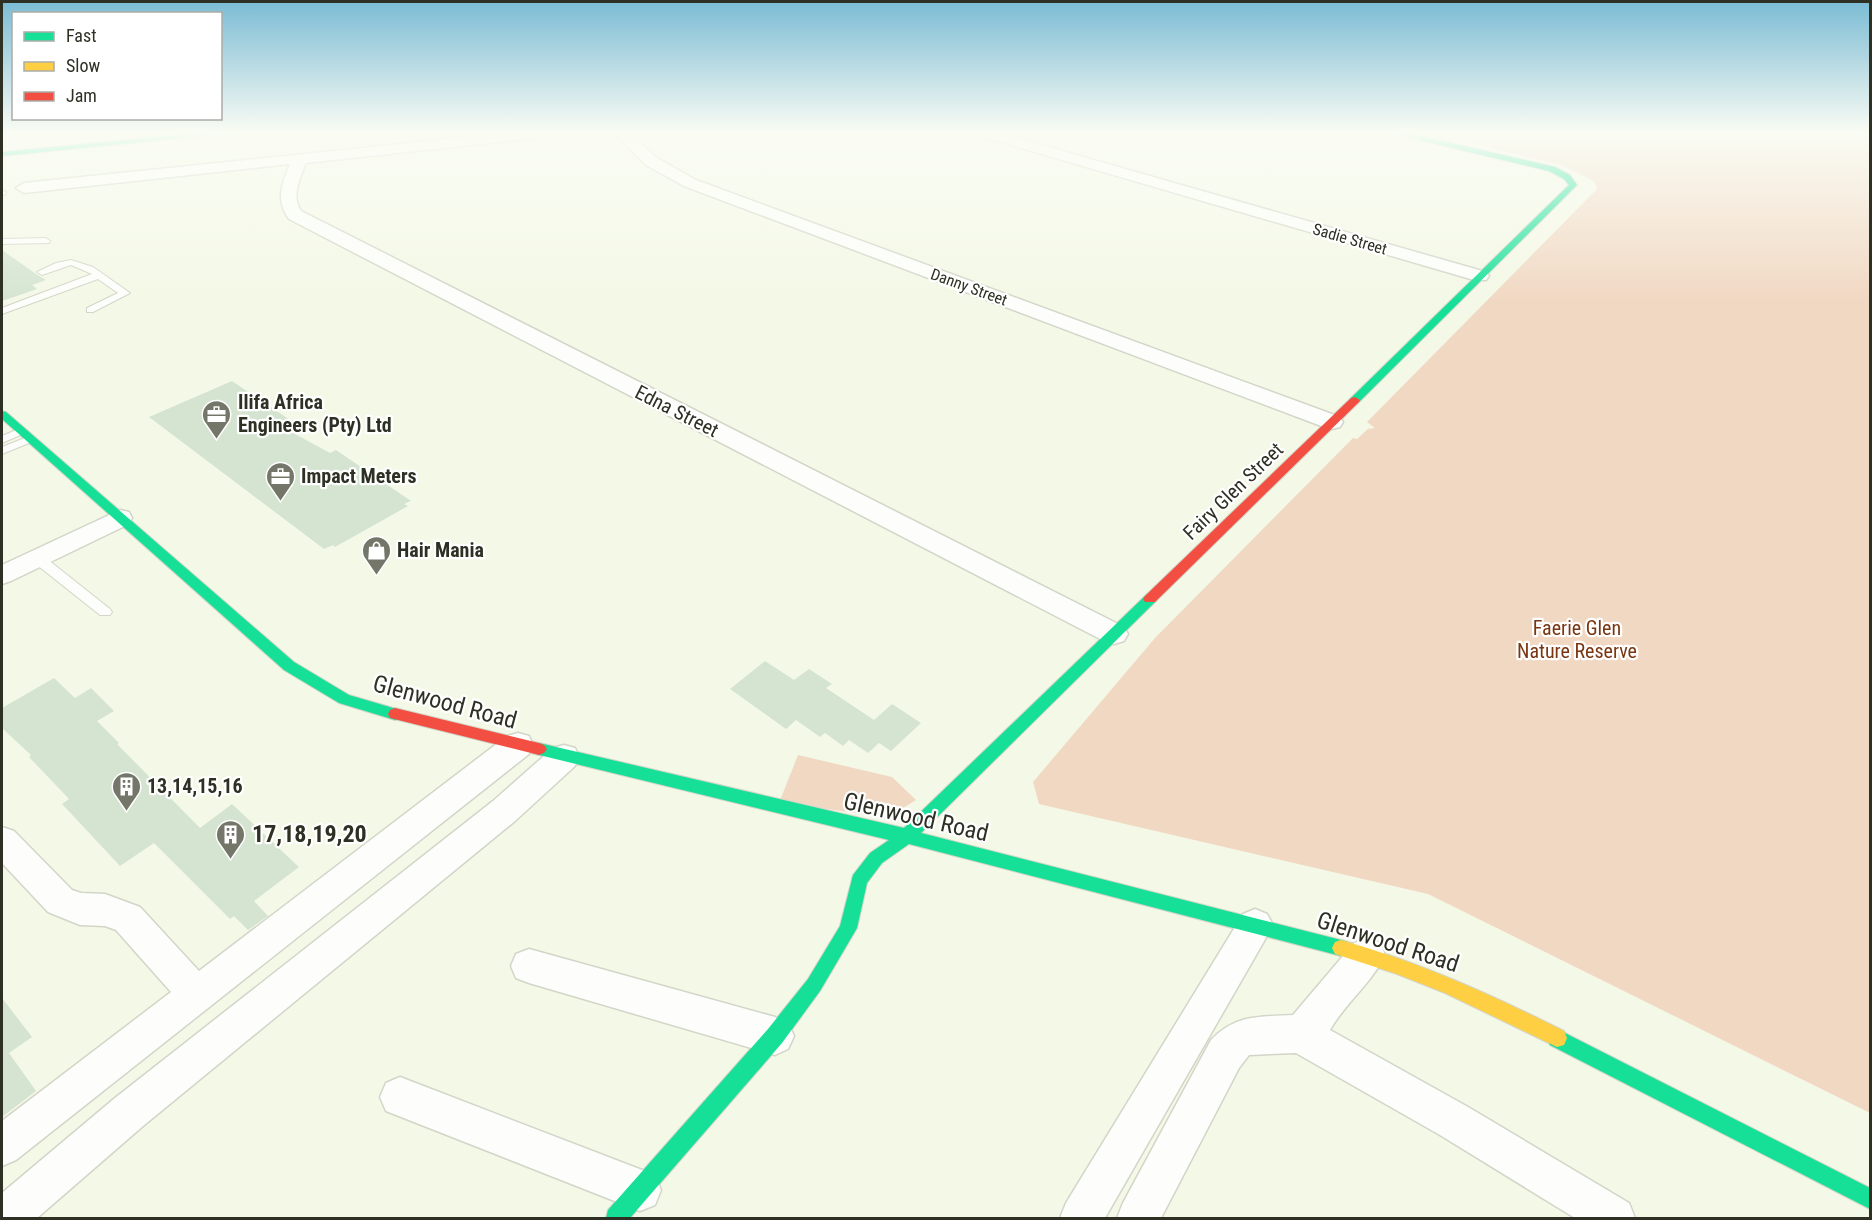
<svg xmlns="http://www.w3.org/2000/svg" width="1872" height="1220" font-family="'Roboto Condensed',sans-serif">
  <rect width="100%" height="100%" fill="#f4f8e6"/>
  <g fill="#f1d8c3">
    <path d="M 1419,131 L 1870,131 L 1870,1113 L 1428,894 L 1039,804 L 1033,782 L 1155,638 L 1353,438 L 1357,439 L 1368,429 L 1375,428 L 1367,422 L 1597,189 L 1594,181 L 1561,165 Z"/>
    <path d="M 798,755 L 892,777 L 916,800 L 889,817 L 779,803 Z"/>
  </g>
  <g fill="#d5e4d1">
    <path d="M 2,250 L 36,274 L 46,280 L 32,285 L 37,289 L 2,301 Z"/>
    <path d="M 232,381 L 296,424 L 286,429 L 330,453 L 336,450 L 411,501 L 404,504 L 408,506 L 335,547 L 333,545 L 324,549 L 149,417 Z"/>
    <path d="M 765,661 L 794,680 L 809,669 L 832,684 L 826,688 L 874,720 L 892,704 L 921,723 L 891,751 L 879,743 L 868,753 L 849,740 L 843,746 L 825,733 L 820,737 L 796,720 L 786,729 L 730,689 Z"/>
    <path d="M 54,678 L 75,698 L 91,688 L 114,711 L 97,721 L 119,743 L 117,744 L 200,828 L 232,804 L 299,867 L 254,901 L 268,916 L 248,930 L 234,916 L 230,919 L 154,843 L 120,866 L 62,804 L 69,799 L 29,757 L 31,755 L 2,728 L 2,708 Z"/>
    <path d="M 2,998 L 32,1037 L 9,1053 L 36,1091 L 2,1117 Z"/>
  </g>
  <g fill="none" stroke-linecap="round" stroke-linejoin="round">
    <defs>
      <g id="lane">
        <path d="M 2,190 L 6,192 L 5,195 L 2,195 Z"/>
        <path d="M 46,238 L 50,241 L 49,243 L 2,244 L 2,239 Z"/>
        <path d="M 71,260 L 93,267 L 130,293 L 93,312 L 87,312 L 87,308 L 118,293 L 98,279 L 2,314 L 2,308 L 92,274 L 71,265 L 42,275 L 37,272 L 56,263 Z"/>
        <path d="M 21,428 L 27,431 L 25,433 L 2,443 L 2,436 Z"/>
        <path d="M 30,436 L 36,439 L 34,441 L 2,454 L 2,447 Z"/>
        <path d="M 37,554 L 42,555 L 110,609 L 112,612 L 110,615 L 100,615 L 32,561 L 31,558 Z"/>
      </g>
      <g id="street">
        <path d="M 526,131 L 570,131 L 563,135 L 306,163 C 300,178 291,196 301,211 L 1124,627 L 1128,634 L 1124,641 L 1114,644 L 1104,641 L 289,219 C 275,200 282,184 290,164 L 24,193 L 16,188 L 24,183 Z"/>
        <path d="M 612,131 L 627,131 L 657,158 L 696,180 L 1340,417 L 1343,422 L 1340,427 L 1332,429 L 1324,427 L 684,186 L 646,165 Z"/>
        <path d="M 971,131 L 992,131 L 1486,272 L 1489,276 L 1486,280 L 1474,280 L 973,134 Z"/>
        <path d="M 120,510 L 129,512 L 132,518 L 129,524 L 11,581 L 2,584 L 2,565 Z"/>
        <path d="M 518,733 L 529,736 L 533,745 L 529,754 L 16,1160 L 2,1166 L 2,1121 L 171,992 L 116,930 L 105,926 L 80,925 L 48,912 L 2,863 L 2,827 L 14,831 L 72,890 L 81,893 L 105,894 L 140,907 L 199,971 L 507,736 Z"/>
        <path d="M 564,745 L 575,748 L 579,757 L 575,766 L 515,821 L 143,1126 L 37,1218 L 2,1218 L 2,1193 L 115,1098 L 493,801 L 553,748 Z"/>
        <path d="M 1255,909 L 1267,914 L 1273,925 L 1267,936 L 1105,1218 L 1060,1218 L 1066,1203 L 1243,914 Z"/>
        <path d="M 1367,938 L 1380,943 L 1385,955 C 1372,983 1345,1003 1330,1030 L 1468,1107 L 1629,1203 L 1635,1218 L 1575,1218 L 1440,1135 L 1296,1053 L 1249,1055 L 1239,1068 L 1161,1218 L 1117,1218 L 1123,1203 L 1211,1040 C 1236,1014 1259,1017 1293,1015 L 1354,943 Z"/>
        <path d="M 529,949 L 775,1017 L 788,1023 L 794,1036 L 788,1049 L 775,1055 L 529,983 L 516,978 L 511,966 L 516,954 Z"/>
        <path d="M 400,1077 L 655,1175 L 661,1190 L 655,1205 L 640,1211 L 386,1111 L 380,1097 L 386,1083 Z"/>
      </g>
      <g id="fast">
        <path d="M 217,131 L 239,131 L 235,133 L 2,156 L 2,152 Z"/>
        <path d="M 1389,131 L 1399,131 L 1555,167 L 1570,175 L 1577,185 L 1359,402 L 1355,403 L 1350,400 L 1351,398 L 1569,185 L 1564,179 L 1549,171 L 1389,133 Z"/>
        <path d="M 2,411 L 6,412 L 294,662 L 349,695 L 400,710 L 402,714 L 400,718 L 395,720 L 339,703 L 284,670 L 2,419 Z"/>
        <path d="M 1150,594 L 1157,599 L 1155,602 L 921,833 L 1341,940 L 1347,942 L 1350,948 L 1347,954 L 1341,956 L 909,844 L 882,863 L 867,883 L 857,928 L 820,991 L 782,1043 L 630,1218 L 606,1218 L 608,1210 L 768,1029 L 808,979 L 840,926 L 853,875 L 870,853 L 889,840 L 539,755 L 534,753 L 531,749 L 534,745 L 539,743 L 904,828 L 1145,596 Z"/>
        <path d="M 1557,1029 L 1870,1188 L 1870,1209 L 1550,1045 L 1547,1038 L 1550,1031 Z"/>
      </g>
      <path id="slow" d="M 1341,940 C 1419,962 1492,995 1564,1031 L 1567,1038 L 1564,1045 L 1557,1047 L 1445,993 L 1397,974 L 1335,954 L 1332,948 L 1335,942 Z"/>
      <g id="jam">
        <path d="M 1355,397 L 1360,400 L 1359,402 L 1155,602 L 1145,602 L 1143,599 L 1145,596 L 1351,398 Z"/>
        <path d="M 395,708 L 539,743 L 544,745 L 547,749 L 544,753 L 539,755 L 390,718 L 388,714 L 390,710 Z"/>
      </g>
    </defs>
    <use href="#lane" stroke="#d2d5c8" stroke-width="2"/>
    <use href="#street" stroke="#d2d5c8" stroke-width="3"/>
    <use href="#fast" stroke="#d2d5c8" stroke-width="2"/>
    <use href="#slow" stroke="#d2d5c8" stroke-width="2"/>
    <use href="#jam" stroke="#d2d5c8" stroke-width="2"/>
    <use href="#lane" fill="#fdfefb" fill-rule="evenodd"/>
    <use href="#street" fill="#fdfefb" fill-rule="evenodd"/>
    <use href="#fast" fill="#16e098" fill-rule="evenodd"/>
    <use href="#slow" fill="#ffcf43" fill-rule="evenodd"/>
    <use href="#jam" fill="#f24e42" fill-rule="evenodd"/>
  </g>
  <linearGradient id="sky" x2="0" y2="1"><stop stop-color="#7abbd4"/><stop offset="0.44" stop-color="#fafcf4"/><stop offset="1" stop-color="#fafcf4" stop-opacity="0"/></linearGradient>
  <rect width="1872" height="301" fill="url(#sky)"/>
  <defs>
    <symbol id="office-pin" viewBox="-11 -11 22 30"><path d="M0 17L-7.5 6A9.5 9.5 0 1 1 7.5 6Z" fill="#737668" stroke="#fff"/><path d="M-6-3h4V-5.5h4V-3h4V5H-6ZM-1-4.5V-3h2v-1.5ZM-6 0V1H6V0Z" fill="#fff"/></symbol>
    <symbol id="shop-pin" viewBox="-11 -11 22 30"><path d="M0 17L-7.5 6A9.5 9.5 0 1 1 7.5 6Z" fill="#737668" stroke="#fff"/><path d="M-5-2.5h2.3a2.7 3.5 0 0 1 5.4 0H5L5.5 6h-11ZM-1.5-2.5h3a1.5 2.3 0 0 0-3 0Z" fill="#fff"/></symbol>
    <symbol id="building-pin" viewBox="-11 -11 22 30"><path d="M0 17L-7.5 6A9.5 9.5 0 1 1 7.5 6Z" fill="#737668" stroke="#fff"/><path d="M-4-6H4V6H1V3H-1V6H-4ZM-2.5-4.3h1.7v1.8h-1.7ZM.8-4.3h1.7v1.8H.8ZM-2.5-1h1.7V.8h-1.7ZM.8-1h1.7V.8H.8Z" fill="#fff"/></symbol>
  </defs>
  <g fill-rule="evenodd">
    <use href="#office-pin" x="200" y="398" width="33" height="45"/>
    <use href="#office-pin" x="264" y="460" width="33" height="45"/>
    <use href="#shop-pin" x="360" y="534" width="33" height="45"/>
    <use href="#building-pin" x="110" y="770" width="33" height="45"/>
    <use href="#building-pin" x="214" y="818" width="33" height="45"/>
  </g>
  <g text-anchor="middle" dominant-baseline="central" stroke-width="4.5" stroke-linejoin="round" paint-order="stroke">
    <g font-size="16" fill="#2e3024" stroke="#fff">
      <text transform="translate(1350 239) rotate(16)">Sadie Street</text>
      <text transform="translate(969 287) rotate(20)">Danny Street</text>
    </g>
    <g font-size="20" font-weight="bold" fill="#2e3024" stroke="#fff" text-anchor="start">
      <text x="238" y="402">Ilifa Africa<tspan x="238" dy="23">Engineers (Pty) Ltd</tspan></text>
      <text x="301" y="476">Impact Meters</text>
      <text x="397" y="550">Hair Mania</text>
      <text x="147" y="786">13,14,15,16</text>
    </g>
    <g font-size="20" fill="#2e3024" stroke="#fff">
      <text transform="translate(677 411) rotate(27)">Edna Street</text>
      <text transform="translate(1233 491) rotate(-44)">Fairy Glen Street</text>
    </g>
    <g font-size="20" fill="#793611" stroke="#fff">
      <text x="1577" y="628">Faerie Glen<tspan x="1577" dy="23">Nature Reserve</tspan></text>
    </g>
    <g font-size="24" fill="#2e3024" stroke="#fff">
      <text transform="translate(445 702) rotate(15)">Glenwood Road</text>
      <text transform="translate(916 817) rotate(13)">Glenwood Road</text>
      <text transform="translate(1388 942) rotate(18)">Glenwood Road</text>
    </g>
    <g font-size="24" font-weight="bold" fill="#2e3024" stroke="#fff" text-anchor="start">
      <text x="252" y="834">17,18,19,20</text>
    </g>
  </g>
  <rect width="1872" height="1220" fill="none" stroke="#2e3024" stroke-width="6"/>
  <rect x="12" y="12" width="210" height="108" fill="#ffffff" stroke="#abaca7" stroke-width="1.5"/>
  <rect x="24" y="32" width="30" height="9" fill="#16e098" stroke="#abaca7" stroke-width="1.5"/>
  <text x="66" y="42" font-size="18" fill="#2e3024">Fast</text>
  <rect x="24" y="62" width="30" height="9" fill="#ffcf43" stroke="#abaca7" stroke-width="1.5"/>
  <text x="66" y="72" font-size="18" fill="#2e3024">Slow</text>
  <rect x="24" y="92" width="30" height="9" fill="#f24e42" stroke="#abaca7" stroke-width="1.5"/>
  <text x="66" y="102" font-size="18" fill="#2e3024">Jam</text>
</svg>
